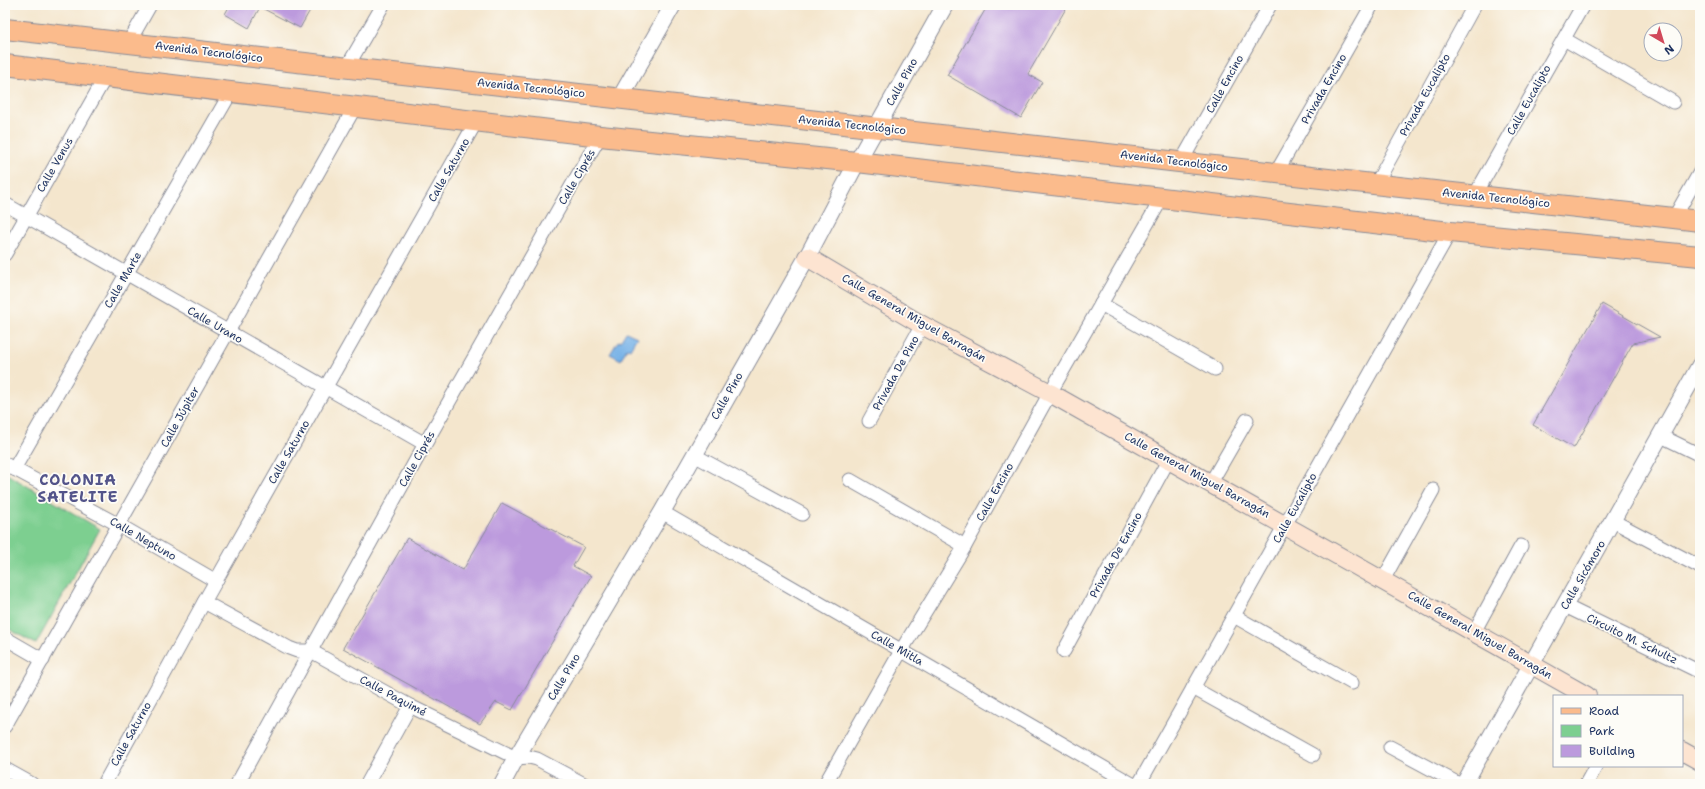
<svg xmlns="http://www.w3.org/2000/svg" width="1705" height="789" font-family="'Shantell Sans',sans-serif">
  <rect width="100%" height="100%" fill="#fdfcf7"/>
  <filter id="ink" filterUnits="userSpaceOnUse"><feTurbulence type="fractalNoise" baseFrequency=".025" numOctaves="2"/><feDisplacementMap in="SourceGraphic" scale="8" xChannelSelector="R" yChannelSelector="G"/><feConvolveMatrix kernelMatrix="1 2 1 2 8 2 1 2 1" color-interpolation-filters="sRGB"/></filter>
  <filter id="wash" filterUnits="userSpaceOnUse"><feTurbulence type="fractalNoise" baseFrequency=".012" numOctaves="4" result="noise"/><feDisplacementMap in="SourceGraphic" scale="16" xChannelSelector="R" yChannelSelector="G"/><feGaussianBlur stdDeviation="0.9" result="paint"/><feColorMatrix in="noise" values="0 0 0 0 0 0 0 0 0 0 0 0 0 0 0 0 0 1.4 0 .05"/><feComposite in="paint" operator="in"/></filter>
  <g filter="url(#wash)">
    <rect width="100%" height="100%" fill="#f4e6cd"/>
    <path fill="#7dcf90" stroke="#4c7f77" d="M 5,473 L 100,529 L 36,644 L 5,627 Z"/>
    <path fill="#75b0e6" stroke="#4870a2" d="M 626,332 L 637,337 L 630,349 L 627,348 L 621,360 L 610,354 L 618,341 L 620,342 Z"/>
    <g id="blocks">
      <g fill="#bc9add">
        <path d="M 230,5 L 313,5 L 300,28 L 260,7 L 249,28 L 225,14 Z"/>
        <path d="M 988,5 L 1068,5 L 1028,74 L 1042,82 L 1021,118 L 947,75 Z"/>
        <path d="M 1602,304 L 1660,337 L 1633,343 L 1574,448 L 1533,425 Z"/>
        <path d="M 502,503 L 584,547 L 573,566 L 591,576 L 512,710 L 496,702 L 480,724 L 343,648 L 407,538 L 463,570 Z"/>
      </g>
    </g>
  </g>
  <g filter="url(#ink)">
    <use href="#blocks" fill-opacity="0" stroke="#888a96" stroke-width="1"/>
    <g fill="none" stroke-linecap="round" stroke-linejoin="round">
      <defs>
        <g id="minor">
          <path d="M 1564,39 L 1673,102"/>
          <path d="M 129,42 L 150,5"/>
          <path d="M 347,67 L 383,5"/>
          <path d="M 1181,162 L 1270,5"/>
          <path d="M 1276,173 L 1372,5"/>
          <path d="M 1376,184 L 1474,6"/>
          <path d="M 1475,195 L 1583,5"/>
          <path d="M 5,204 L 425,444"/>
          <path d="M 1674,218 L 1700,172"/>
          <path d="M 5,254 L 106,76"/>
          <path d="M 1101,304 L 1215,369"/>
          <path d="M 869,421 L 922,325"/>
          <path d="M 1661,436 L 1700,455"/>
          <path d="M 694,455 L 802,514"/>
          <path d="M 5,464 L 119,525 L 216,581"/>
          <path d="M 14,469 L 231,92"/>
          <path d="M 850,480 L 965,546"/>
          <path d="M 1210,484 L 1247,420"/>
          <path d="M 662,512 L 1132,784"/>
          <path d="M 1613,521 L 1700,567"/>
          <path d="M 1383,580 L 1433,490"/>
          <path d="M 204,602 L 289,648 L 297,651 L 311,651 L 410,706 L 516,758 L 529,757 L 537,759 L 584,784"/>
          <path d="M 1565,606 L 1700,672"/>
          <path d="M 1234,616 L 1352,683"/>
          <path d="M 1474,632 L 1521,546"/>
          <path d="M 5,638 L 43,660"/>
          <path d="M 1064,651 L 1169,459"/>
          <path d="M 1193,688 L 1313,755"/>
          <path d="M 5,726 L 355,107"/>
          <path d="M 1390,747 L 1459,784"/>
          <path d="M 5,769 L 32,784"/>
          <path d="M 104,784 L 204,602 L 477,120"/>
          <path d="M 237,784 L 425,444 L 600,136"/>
          <path d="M 367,784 L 410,706"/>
          <path d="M 825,784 L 901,651 L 965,546 L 1050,393 L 1162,198"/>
          <path d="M 1139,784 L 1450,232"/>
          <path d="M 1586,784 L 1596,766"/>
        </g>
        <g id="tertiary">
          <path d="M 620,98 L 673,5"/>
          <path d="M 502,784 L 516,758 L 662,512 L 807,257 L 857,162 L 945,5"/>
          <path d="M 1464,784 L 1700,365"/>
        </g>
        <g id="secondary">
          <path d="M 807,257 L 922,325 L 1050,393 L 1587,696"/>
          <path d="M 1682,751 L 1700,761"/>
        </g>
        <g id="primary">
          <path d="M 5,29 L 1700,221"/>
          <path d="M 5,65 L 600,136 L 857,162 L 1450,232 L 1700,256"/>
        </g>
      </defs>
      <use href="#minor" stroke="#888a96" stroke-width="15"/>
      <use href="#tertiary" stroke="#888a96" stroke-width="18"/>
      <use href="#secondary" stroke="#888a96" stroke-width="20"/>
      <use href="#primary" stroke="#888a96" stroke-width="22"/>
      <use href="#minor" stroke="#fff" stroke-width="13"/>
      <use href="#tertiary" stroke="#fff" stroke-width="16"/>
      <use href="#secondary" stroke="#fde4d1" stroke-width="18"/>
      <use href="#primary" stroke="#fbbb8c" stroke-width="20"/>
    </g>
  </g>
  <g text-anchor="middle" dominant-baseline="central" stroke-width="3.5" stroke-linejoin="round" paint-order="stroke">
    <g font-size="11" fill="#1b2f5e" stroke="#fdfcf7">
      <text transform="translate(209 52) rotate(7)">Avenida Tecnológico</text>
      <text transform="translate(902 82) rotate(-61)">Calle Pino</text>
      <text transform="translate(1225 84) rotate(-61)">Calle Encino</text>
      <text transform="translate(531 88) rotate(6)">Avenida Tecnológico</text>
      <text transform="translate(1324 89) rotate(-60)">Privada Encino</text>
      <text transform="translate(1425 95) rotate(-61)">Privada Eucalipto</text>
      <text transform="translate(1529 100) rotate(-61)">Calle Eucalipto</text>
      <text transform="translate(852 125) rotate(6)">Avenida Tecnológico</text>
      <text transform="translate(1174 161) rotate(7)">Avenida Tecnológico</text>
      <text transform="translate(55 165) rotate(-60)">Calle Venus</text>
      <text transform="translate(449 170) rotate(-60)">Calle Saturno</text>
      <text transform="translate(577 177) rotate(-60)">Calle Ciprés</text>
      <text transform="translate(1496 198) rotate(6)">Avenida Tecnológico</text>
      <text transform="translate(123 280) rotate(-60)">Calle Marte</text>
      <text transform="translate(914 318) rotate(30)">Calle General Miguel Barragán</text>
      <text transform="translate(215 325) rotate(30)">Calle Urano</text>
      <text transform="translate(896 373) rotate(-61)">Privada De Pino</text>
      <text transform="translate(727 396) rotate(-60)">Calle Pino</text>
      <text transform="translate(180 417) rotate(-61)">Calle Júpiter</text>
      <text transform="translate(289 452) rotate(-60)">Calle Saturno</text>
      <text transform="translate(417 459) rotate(-61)">Calle Ciprés</text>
      <text transform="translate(1197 475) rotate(29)">Calle General Miguel Barragán</text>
      <text transform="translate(995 492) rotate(-61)">Calle Encino</text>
      <text transform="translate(1295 508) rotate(-61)">Calle Eucalipto</text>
      <text transform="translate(143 539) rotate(30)">Calle Neptuno</text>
      <text transform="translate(1116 555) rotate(-61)">Privada De Encino</text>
      <text transform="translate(1583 575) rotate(-60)">Calle Sicómoro</text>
      <text transform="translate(1480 635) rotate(30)">Calle General Miguel Barragán</text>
      <text transform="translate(1632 639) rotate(26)">Circuito M. Schultz</text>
      <text transform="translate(897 648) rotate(30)">Calle Mitla</text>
      <text transform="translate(564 677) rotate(-59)">Calle Pino</text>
      <text transform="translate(393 696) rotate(28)">Calle Paquimé</text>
      <text transform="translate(131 734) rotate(-61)">Calle Saturno</text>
    </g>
    <g font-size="15" font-weight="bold" letter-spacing="1" fill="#53548a" stroke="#fdfcf7">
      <text x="78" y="480">COLONIA<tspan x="78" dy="17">SATELITE</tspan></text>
    </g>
  </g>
  <rect width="1705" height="789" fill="none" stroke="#fdfcf7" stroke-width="20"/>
  <rect x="1553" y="695" width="130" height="72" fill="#fdfcf7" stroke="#a3aaba"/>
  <rect x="1561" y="708" width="20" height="6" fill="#fbbb8c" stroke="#a3aaba"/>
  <text x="1589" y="715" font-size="12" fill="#1b2f5e">Road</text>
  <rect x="1561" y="725" width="20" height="12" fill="#7dcf90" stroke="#a3aaba"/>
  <text x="1589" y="735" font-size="12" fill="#1b2f5e">Park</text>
  <rect x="1561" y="745" width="20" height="12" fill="#bc9add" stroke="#a3aaba"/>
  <text x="1589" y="755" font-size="12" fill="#1b2f5e">Building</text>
  <g transform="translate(1663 42) rotate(142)"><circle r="19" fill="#fdfcf7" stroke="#a3aaba"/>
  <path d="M0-3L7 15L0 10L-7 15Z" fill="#d1495b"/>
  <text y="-6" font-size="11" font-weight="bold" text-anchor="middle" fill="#1b2f5e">N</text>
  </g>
</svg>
